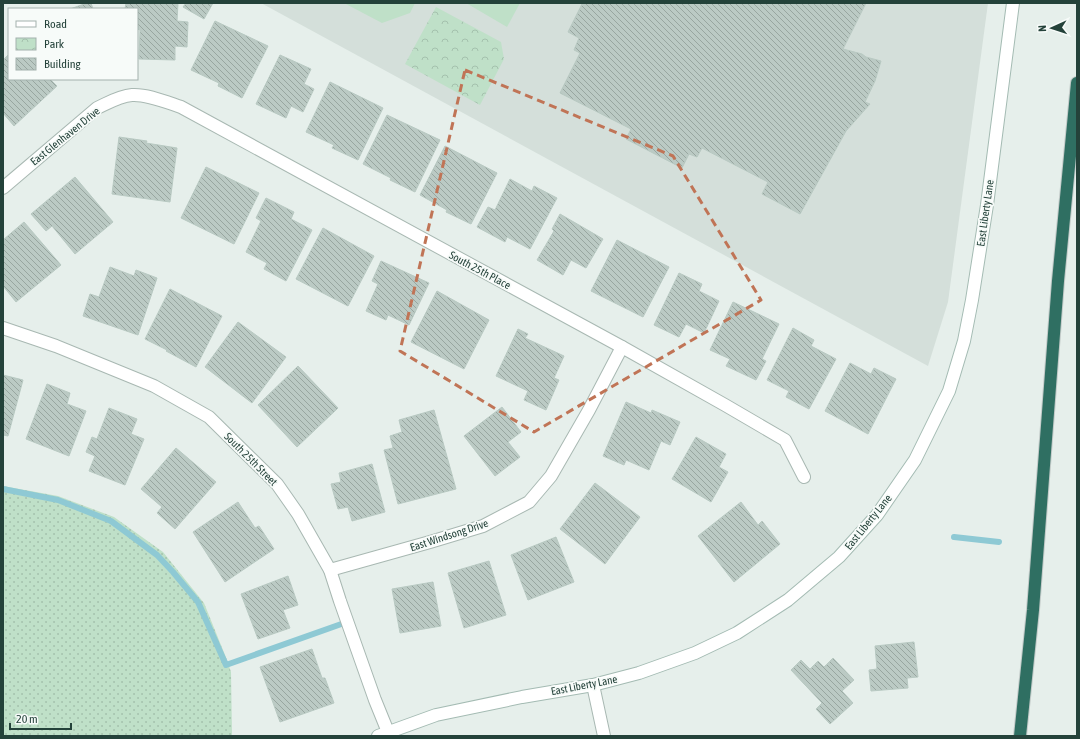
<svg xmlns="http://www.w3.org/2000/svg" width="1080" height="739" font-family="'Asap Condensed',sans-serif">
  <defs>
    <pattern id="grass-dots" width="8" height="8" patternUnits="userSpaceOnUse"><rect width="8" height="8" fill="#bfe0c8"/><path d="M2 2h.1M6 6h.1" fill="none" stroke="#a4c1ad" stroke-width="1.8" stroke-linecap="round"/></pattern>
    <pattern id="park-crowns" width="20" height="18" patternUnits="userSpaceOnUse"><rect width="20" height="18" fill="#bfe0c8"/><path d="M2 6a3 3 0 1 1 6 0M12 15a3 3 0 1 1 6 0" fill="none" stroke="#a4c1ad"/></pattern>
    <pattern id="building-back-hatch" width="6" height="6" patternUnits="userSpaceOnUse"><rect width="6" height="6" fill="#bbcac4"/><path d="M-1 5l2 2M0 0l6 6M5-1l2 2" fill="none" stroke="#98a6a0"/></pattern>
  </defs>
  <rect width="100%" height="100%" fill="#e6efeb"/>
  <path fill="#d4dfda" d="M 261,3 L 988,3 L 948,302 L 928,366 Z"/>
  <path fill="url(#grass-dots)" d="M 3,486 L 58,496 L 114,517 L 163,552 L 204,603 L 227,660 L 231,672 L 232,736 L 3,736 Z"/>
  <path fill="url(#park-crowns)" d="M 436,7 L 501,42 L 504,59 L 480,105 L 405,64 Z"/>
  <g fill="#bfe0c8">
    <path d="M 344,3 L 415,3 L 410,13 L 382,23 Z"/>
    <path d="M 466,3 L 520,3 L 507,27 Z"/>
  </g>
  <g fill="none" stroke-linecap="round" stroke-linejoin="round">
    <g stroke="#8ec9d4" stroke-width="6">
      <path d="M 3,489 L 58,500 L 111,521 L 157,555 L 173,572 L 198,602 L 226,665 L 347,622"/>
      <path d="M 954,537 L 999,542"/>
    </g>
  </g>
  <g fill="url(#building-back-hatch)" stroke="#b8c9c2">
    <path d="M 87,3 L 91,3 L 93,9 L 70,9 Z"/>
    <path d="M 126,3 L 178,3 L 177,21 L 188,22 L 187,47 L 175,46 L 175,60 L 139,59 L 140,30 L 137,29 L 137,9 L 125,9 Z"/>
    <path d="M 186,3 L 213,3 L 204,19 L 183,7 Z"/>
    <path d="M 579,3 L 866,3 L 843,49 L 862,54 L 866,57 L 881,61 L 875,81 L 865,102 L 870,104 L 846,131 L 800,214 L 762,194 L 768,182 L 702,148 L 697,157 L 689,154 L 682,168 L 626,139 L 631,129 L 560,93 L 580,53 L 574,50 L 579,38 L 568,32 L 582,4 Z"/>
    <path d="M 215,21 L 268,46 L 242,98 L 218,86 L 219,83 L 191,70 Z"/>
    <path d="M 9,54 L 9,79 L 50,79 L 57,86 L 14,126 L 3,113 L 3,60 Z"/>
    <path d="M 280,55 L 311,69 L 304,84 L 314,89 L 303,112 L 291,106 L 286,118 L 256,104 Z"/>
    <path d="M 330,82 L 383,108 L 358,160 L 332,148 L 334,145 L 306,132 Z"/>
    <path d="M 387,115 L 440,140 L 415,192 L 390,180 L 391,178 L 363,164 Z"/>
    <path d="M 119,137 L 147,141 L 146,143 L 177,148 L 170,202 L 112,194 Z"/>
    <path d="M 445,146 L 497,173 L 471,224 L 446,212 L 447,210 L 420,195 Z"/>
    <path d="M 206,167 L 259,193 L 234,244 L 181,218 Z"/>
    <path d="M 75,177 L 113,222 L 75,254 L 52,226 L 46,231 L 31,214 Z"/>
    <path d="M 510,179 L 532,191 L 534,186 L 557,198 L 530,249 L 507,237 L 505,242 L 477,227 L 488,207 L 495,210 Z"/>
    <path d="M 266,198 L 294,212 L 291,219 L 312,230 L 286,281 L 264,269 L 267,263 L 246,252 L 261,221 L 256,218 Z"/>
    <path d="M 560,214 L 603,239 L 586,268 L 571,260 L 563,275 L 537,260 L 554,231 L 552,229 Z"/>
    <path d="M 24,222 L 61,265 L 16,302 L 3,286 L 3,240 Z"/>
    <path d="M 323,228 L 374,256 L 348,306 L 296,279 Z"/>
    <path d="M 617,240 L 669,267 L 643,317 L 591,291 Z"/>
    <path d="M 381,261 L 429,283 L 409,325 L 388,315 L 386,320 L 366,311 L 378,284 L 372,281 Z"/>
    <path d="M 110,267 L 134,276 L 136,270 L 157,278 L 138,335 L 83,316 L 90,294 L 99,297 Z"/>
    <path d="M 679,273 L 702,284 L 699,291 L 719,301 L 704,333 L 686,324 L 679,337 L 654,325 Z"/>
    <path d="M 170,289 L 222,316 L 196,367 L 166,351 L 167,350 L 145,339 Z"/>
    <path d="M 437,291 L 489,320 L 464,369 L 411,342 Z"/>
    <path d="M 733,302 L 779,324 L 762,359 L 766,361 L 756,380 L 726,366 L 730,359 L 710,350 Z"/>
    <path d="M 238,322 L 286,357 L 252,403 L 205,367 Z"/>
    <path d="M 793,328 L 814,340 L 811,346 L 836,359 L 809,409 L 786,397 L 789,391 L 767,380 Z"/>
    <path d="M 518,329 L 528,334 L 525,338 L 564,356 L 554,378 L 559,380 L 546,410 L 524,400 L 528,391 L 496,376 Z"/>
    <path d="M 850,363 L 871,374 L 874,368 L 896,379 L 868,434 L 825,411 Z"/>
    <path d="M 298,366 L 338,408 L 297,447 L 258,405 Z"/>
    <path d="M 3,375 L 23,380 L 8,436 L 3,435 Z"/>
    <path d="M 47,384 L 70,393 L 67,404 L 86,411 L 69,456 L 26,439 Z"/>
    <path d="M 626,402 L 651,413 L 652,410 L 680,422 L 670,445 L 661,441 L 649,470 L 626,460 L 624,465 L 603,456 Z"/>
    <path d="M 502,407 L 521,432 L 508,442 L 520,457 L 495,476 L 464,436 Z"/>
    <path d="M 109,408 L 137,419 L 131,434 L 144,439 L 125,485 L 89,471 L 95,456 L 86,452 L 92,437 L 97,439 Z"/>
    <path d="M 434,410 L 456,489 L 398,504 L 384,450 L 393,448 L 390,436 L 402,432 L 399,420 Z"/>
    <path d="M 696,437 L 726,454 L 719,467 L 728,472 L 711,502 L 672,479 Z"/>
    <path d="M 176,448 L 216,482 L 175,529 L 157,513 L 162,507 L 141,489 Z"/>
    <path d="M 372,464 L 385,512 L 352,521 L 348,507 L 338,509 L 331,484 L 341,482 L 339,473 Z"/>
    <path d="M 595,483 L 640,517 L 605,564 L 560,529 Z"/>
    <path d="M 238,502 L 255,528 L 259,526 L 274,549 L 225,582 L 193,532 Z"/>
    <path d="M 741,502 L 758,525 L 762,521 L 780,544 L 734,582 L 698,536 Z"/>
    <path d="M 556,537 L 574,582 L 528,600 L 511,555 Z"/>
    <path d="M 489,561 L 506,615 L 464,628 L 448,573 Z"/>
    <path d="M 288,576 L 298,605 L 283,610 L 290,628 L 258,639 L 241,594 Z"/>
    <path d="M 433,582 L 441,626 L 400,633 L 392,589 Z"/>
    <path d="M 914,642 L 918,677 L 907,678 L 908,688 L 871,691 L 869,670 L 877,669 L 875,646 Z"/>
    <path d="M 312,649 L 322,678 L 325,678 L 334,703 L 280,722 L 260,667 Z"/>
    <path d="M 833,658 L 854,680 L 842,691 L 853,703 L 830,724 L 816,709 L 822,703 L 791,670 L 801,660 L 810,669 L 818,661 L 824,667 Z"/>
  </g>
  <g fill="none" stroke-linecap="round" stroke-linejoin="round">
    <defs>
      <g id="street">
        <path d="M 3,188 L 97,108 C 108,103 119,96 132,95 C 147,94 166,102 181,107 L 622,347 L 725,405 L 785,440 L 804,477"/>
        <path d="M 3,328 L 56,346 L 154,386 L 209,417 L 277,484 L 298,514 L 330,570 L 340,601 L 375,700 L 388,732"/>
        <path d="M 330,570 L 430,542 L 483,526 L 529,502 L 551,476 L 589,410 L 622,347"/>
        <path d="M 593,685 L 604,736"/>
      </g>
      <path id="secondary" d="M 378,736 L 436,715 L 522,697 L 593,685 L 639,673 L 695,653 L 737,633 L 788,600 L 839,557 L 877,515 L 915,460 L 949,391 L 964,341 L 972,300 L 987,205 L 1013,3"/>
      <path id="highway" d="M 1020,736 L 1033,610 L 1058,281 L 1077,83"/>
    </defs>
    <use href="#street" stroke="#a8b8b2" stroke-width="14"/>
    <use href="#secondary" stroke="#a4bbb3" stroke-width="14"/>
    <use href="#highway" stroke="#c2cac8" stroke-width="14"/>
    <use href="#street" stroke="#fff" stroke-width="12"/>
    <use href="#secondary" stroke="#fff" stroke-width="12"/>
    <use href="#highway" stroke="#2f6f62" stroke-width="12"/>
  </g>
  <path fill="none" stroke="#c07456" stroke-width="3" stroke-dasharray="8 5" stroke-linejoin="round" d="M 465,70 L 673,156 L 761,300 L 534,432 L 400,351 Z"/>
  <g text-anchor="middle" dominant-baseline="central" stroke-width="3.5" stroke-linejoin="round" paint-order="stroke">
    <g font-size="11" fill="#24423a" stroke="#f7fbf9">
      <text transform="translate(65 136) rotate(-39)">East Glenhaven Drive</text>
      <text transform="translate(985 213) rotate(-82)">East Liberty Lane</text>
      <text transform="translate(480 270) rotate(28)">South 25th Place</text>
      <text transform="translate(251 459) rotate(45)">South 25th Street</text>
      <text transform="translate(868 522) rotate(-51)">East Liberty Lane</text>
      <text transform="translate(449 535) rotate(-18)">East Windsong Drive</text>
      <text transform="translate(584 685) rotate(-11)">East Liberty Lane</text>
    </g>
  </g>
  <rect width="1080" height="739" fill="none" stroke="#24423a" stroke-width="8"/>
  <rect x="8" y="8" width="130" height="72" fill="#f7fbf9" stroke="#a3b1ad"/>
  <rect x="16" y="21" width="20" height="6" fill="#ffffff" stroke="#a3b1ad"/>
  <text x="44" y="28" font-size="12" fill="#24423a">Road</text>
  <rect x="16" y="38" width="20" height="12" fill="url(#park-crowns)" stroke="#a3b1ad"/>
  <text x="44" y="48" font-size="12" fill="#24423a">Park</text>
  <rect x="16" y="58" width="20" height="12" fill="url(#building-back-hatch)" stroke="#a3b1ad"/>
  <text x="44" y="68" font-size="12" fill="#24423a">Building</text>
  <g transform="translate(1052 28) rotate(267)" stroke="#f7fbf9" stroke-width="3" paint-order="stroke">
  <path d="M0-3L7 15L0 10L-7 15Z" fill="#24423a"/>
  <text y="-6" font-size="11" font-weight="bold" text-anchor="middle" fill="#24423a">N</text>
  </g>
  <path d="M10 723v6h61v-6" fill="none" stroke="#24423a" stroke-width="2"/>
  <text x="16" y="723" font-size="12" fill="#24423a" stroke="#f7fbf9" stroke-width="3" paint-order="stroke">20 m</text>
</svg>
